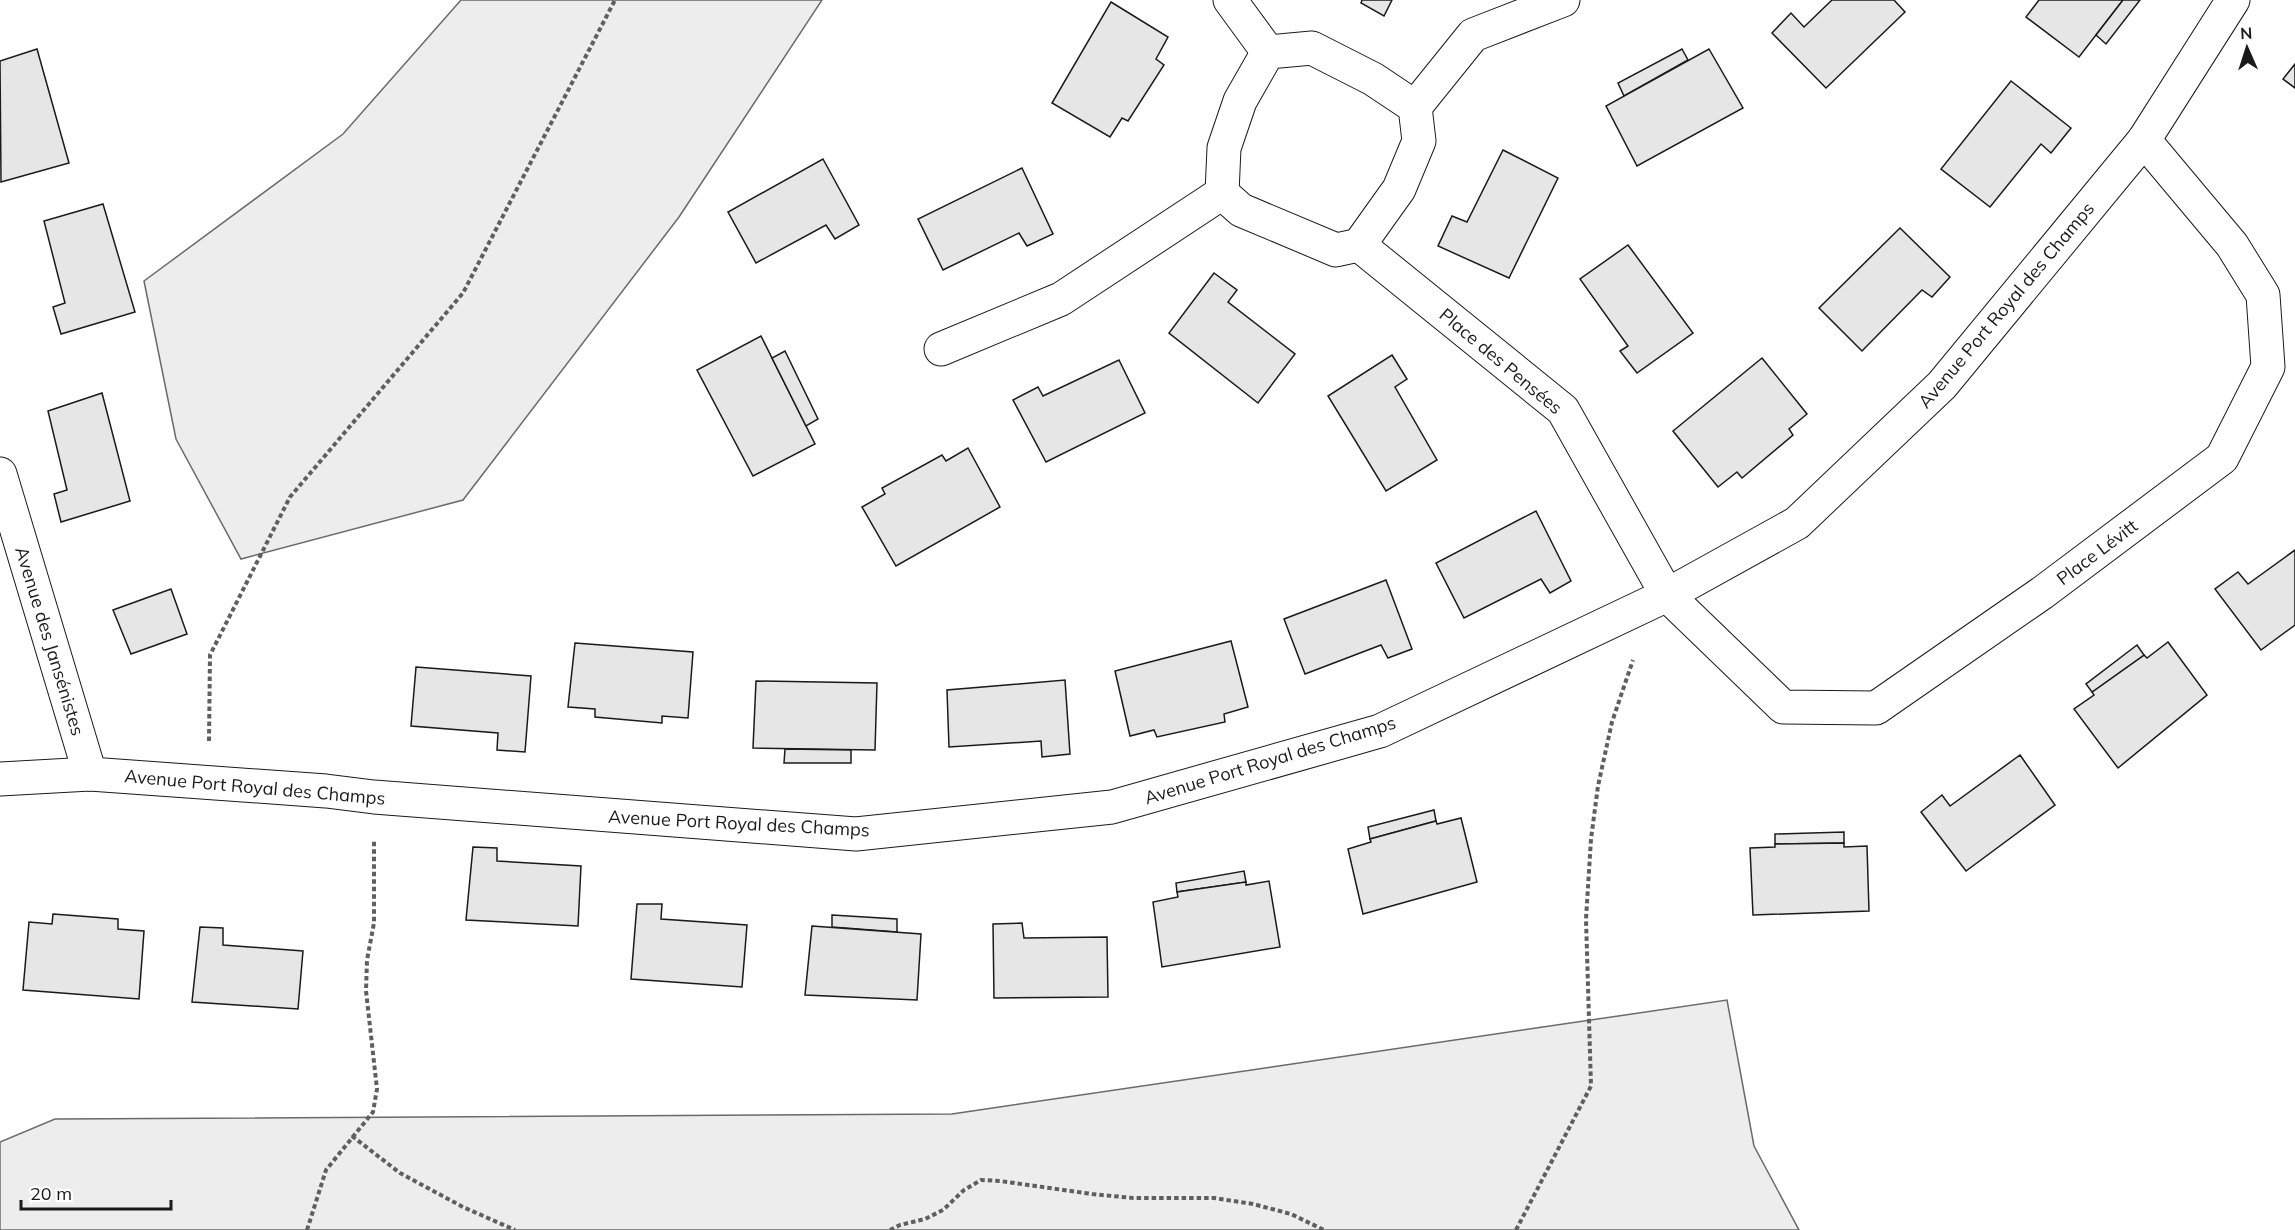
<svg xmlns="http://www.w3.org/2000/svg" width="2295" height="1230" font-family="Mulish,sans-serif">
  <rect width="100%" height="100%" fill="#fff"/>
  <g fill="#ededed" stroke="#6a6a6a" stroke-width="1.5">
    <path d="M 461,0 L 822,0 L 679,217 L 463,500 L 241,559 L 176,439 L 144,281 L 343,134 Z"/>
    <path d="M 1727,1000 L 1754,1146 L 1799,1230 L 0,1230 L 0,1142 L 55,1119 L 952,1114 Z"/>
  </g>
  <g fill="#e6e6e6" stroke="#1a1a1a" stroke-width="1.5">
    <path d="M 1362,0 L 1392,0 L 1384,16 L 1361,3 Z"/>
    <path d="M 1832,0 L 1894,0 L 1905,12 L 1826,88 L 1772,33 L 1791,13 L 1804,27 Z"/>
    <path d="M 2039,0 L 2123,0 L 2079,57 L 2026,17 Z"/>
    <path d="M 2123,0 L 2140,0 L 2106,44 L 2096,35 Z"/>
    <path d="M 1111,2 L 1168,37 L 1156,59 L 1164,65 L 1128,121 L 1122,118 L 1110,137 L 1052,103 Z"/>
    <path d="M 37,49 L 69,163 L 1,182 L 0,61 Z"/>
    <path d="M 1682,49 L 1688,60 L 1624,96 L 1618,83 Z"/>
    <path d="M 1709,49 L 1743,108 L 1637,166 L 1606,106 Z"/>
    <path d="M 2295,64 L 2295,88 L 2283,79 Z"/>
    <path d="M 2011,81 L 2071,128 L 2051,153 L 2041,144 L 1990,207 L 1941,169 Z"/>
    <path d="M 1503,150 L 1558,178 L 1509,278 L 1438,246 L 1452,216 L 1467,222 Z"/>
    <path d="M 823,159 L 859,225 L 835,239 L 826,225 L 756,263 L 728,212 Z"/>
    <path d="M 1022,168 L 1053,234 L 1027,246 L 1019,233 L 943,270 L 918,219 Z"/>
    <path d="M 103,204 L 135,312 L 61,334 L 53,307 L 65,303 L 44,221 Z"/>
    <path d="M 1900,228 L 1950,277 L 1932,297 L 1922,290 L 1862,351 L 1819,308 Z"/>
    <path d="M 1628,245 L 1693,333 L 1637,373 L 1620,351 L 1628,346 L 1580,279 Z"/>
    <path d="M 1214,273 L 1237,290 L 1228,302 L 1295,354 L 1258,403 L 1169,333 Z"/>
    <path d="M 761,336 L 815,444 L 753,476 L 697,370 Z"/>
    <path d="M 785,351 L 818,419 L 806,426 L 772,358 Z"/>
    <path d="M 1392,355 L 1407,379 L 1395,387 L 1437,460 L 1386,491 L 1328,396 Z"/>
    <path d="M 1762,358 L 1807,414 L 1789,429 L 1793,435 L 1742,478 L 1737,472 L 1718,487 L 1673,431 Z"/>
    <path d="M 1119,360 L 1145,413 L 1046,462 L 1013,400 L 1038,387 L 1043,396 Z"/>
    <path d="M 102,393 L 130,501 L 61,522 L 54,494 L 67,490 L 48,411 Z"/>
    <path d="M 968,448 L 1000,507 L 896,566 L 862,507 L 885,494 L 882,488 L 942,455 L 946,461 Z"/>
    <path d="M 1536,511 L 1571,581 L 1550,593 L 1541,579 L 1464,618 L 1436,563 Z"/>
    <path d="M 2295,550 L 2295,625 L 2261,650 L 2215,589 L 2238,572 L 2248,584 Z"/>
    <path d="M 1386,580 L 1412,649 L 1388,658 L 1381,645 L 1305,674 L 1284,619 Z"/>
    <path d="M 171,589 L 187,634 L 131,654 L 113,610 Z"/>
    <path d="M 1231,641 L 1248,707 L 1224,714 L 1225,722 L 1157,737 L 1154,730 L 1130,736 L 1115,671 Z"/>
    <path d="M 2168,642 L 2207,695 L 2118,768 L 2074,709 L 2094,695 L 2092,692 L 2144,655 L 2147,658 Z"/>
    <path d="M 575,643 L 693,652 L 688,718 L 662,716 L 662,723 L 595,717 L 595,709 L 568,707 Z"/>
    <path d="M 2137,645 L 2144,655 L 2092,692 L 2086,684 Z"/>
    <path d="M 416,667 L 531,676 L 525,752 L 497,750 L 498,733 L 411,726 Z"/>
    <path d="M 1065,680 L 1070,754 L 1042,757 L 1041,741 L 949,747 L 947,690 Z"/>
    <path d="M 756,681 L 877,683 L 875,750 L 753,748 Z"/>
    <path d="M 785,749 L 851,750 L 851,763 L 784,763 Z"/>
    <path d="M 2020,755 L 2055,805 L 1966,871 L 1921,812 L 1942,795 L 1950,806 Z"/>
    <path d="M 1434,810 L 1436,821 L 1370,839 L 1368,827 Z"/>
    <path d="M 1461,818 L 1477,882 L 1363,914 L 1348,849 L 1371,842 L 1370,839 L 1436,821 L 1437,824 Z"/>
    <path d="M 1844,832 L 1844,843 L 1775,844 L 1775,834 Z"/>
    <path d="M 1844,843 L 1844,847 L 1867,846 L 1869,911 L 1753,915 L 1750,848 L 1775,847 L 1775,844 Z"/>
    <path d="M 473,847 L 497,848 L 497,861 L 581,866 L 578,926 L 466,920 Z"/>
    <path d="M 1244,871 L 1246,882 L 1177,892 L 1176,883 Z"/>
    <path d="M 1269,881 L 1280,947 L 1162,967 L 1153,902 L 1178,897 L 1177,892 L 1246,882 L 1246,885 Z"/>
    <path d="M 637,904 L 662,904 L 661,919 L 747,925 L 742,987 L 631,979 Z"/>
    <path d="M 53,914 L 118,919 L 118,929 L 144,931 L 139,999 L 23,990 L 29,922 L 52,924 Z"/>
    <path d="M 832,915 L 897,919 L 897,932 L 832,927 Z"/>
    <path d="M 1022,923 L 1024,938 L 1107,937 L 1108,997 L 994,998 L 993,924 Z"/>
    <path d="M 812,926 L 921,934 L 917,1000 L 805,995 Z"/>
    <path d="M 200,927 L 223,928 L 223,945 L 303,951 L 298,1009 L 192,1002 Z"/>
  </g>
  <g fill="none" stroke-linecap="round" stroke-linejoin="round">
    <defs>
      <g id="minor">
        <path d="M 1230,0 L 1268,52"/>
        <path d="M 1312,48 L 1373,79 L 1415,107 L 1419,141 L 1399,189 L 1359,245 L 1336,250 L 1241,210 L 1222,193 L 1224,148 L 1240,101 L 1268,52 Z"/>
        <path d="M 1415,107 L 1473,35 L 1563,0"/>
        <path d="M 1359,245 L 1563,410 L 1667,595 L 1783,707 L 1876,708 L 2042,593 L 2222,458 L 2268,367 L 2263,295 L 2232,245 L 2144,140"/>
        <path d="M 941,349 L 1061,299 L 1222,193"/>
        <path d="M 0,474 L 90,774"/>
        <path d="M 0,779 L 90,774 L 326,791 L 374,797 L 856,834 L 1112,807 L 1380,731 L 1667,595 L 1797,523 L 1942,385 L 2144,140 L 2233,0"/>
      </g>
    </defs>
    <use href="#minor" stroke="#1a1a1a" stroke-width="35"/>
    <g stroke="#5f5f5f" stroke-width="4" stroke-dasharray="4.5 3" stroke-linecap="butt">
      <path d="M 209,741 L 210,655 L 290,497 L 463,293 L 615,0"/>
      <path d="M 352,1136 L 400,1173 L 463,1207 L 515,1230"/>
      <path d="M 307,1230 L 326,1170 L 373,1112 L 377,1089 L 366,991 L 367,960 L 374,923 L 374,840"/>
      <path d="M 890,1230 L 900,1225 L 925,1219 L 943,1210 L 964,1190 L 981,1180 L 1000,1181 L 1092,1194 L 1133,1198 L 1214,1198 L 1253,1204 L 1291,1214 L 1324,1230"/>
      <path d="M 1516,1230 L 1591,1086 L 1586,919 L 1591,839 L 1598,786 L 1612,722 L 1633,660"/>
    </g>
    <use href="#minor" stroke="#fff" stroke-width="33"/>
  </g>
  <g text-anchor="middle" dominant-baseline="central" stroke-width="4.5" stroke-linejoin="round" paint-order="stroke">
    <g font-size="18" fill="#1a1a1a" stroke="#fff">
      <text transform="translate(2006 305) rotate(-50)">Avenue Port Royal des Champs</text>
      <text transform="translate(1501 361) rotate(40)">Place des Pensées</text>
      <text transform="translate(2097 552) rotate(-37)">Place Lévitt</text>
      <text transform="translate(50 641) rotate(73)">Avenue des Jansénistes</text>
      <text transform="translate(1270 760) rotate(-17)">Avenue Port Royal des Champs</text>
      <text transform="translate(255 787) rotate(5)">Avenue Port Royal des Champs</text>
      <text transform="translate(739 823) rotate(3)">Avenue Port Royal des Champs</text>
    </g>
  </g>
  <g transform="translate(2247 48) rotate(357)" stroke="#ffffff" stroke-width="4.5" paint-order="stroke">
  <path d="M0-4.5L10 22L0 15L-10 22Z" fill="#1a1a1a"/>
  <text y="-9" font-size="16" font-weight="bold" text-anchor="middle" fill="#1a1a1a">N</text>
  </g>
  <path d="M21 1200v9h150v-9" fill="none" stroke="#1a1a1a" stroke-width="3"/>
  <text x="30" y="1200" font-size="18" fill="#1a1a1a" stroke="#ffffff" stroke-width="4.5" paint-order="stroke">20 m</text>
</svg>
